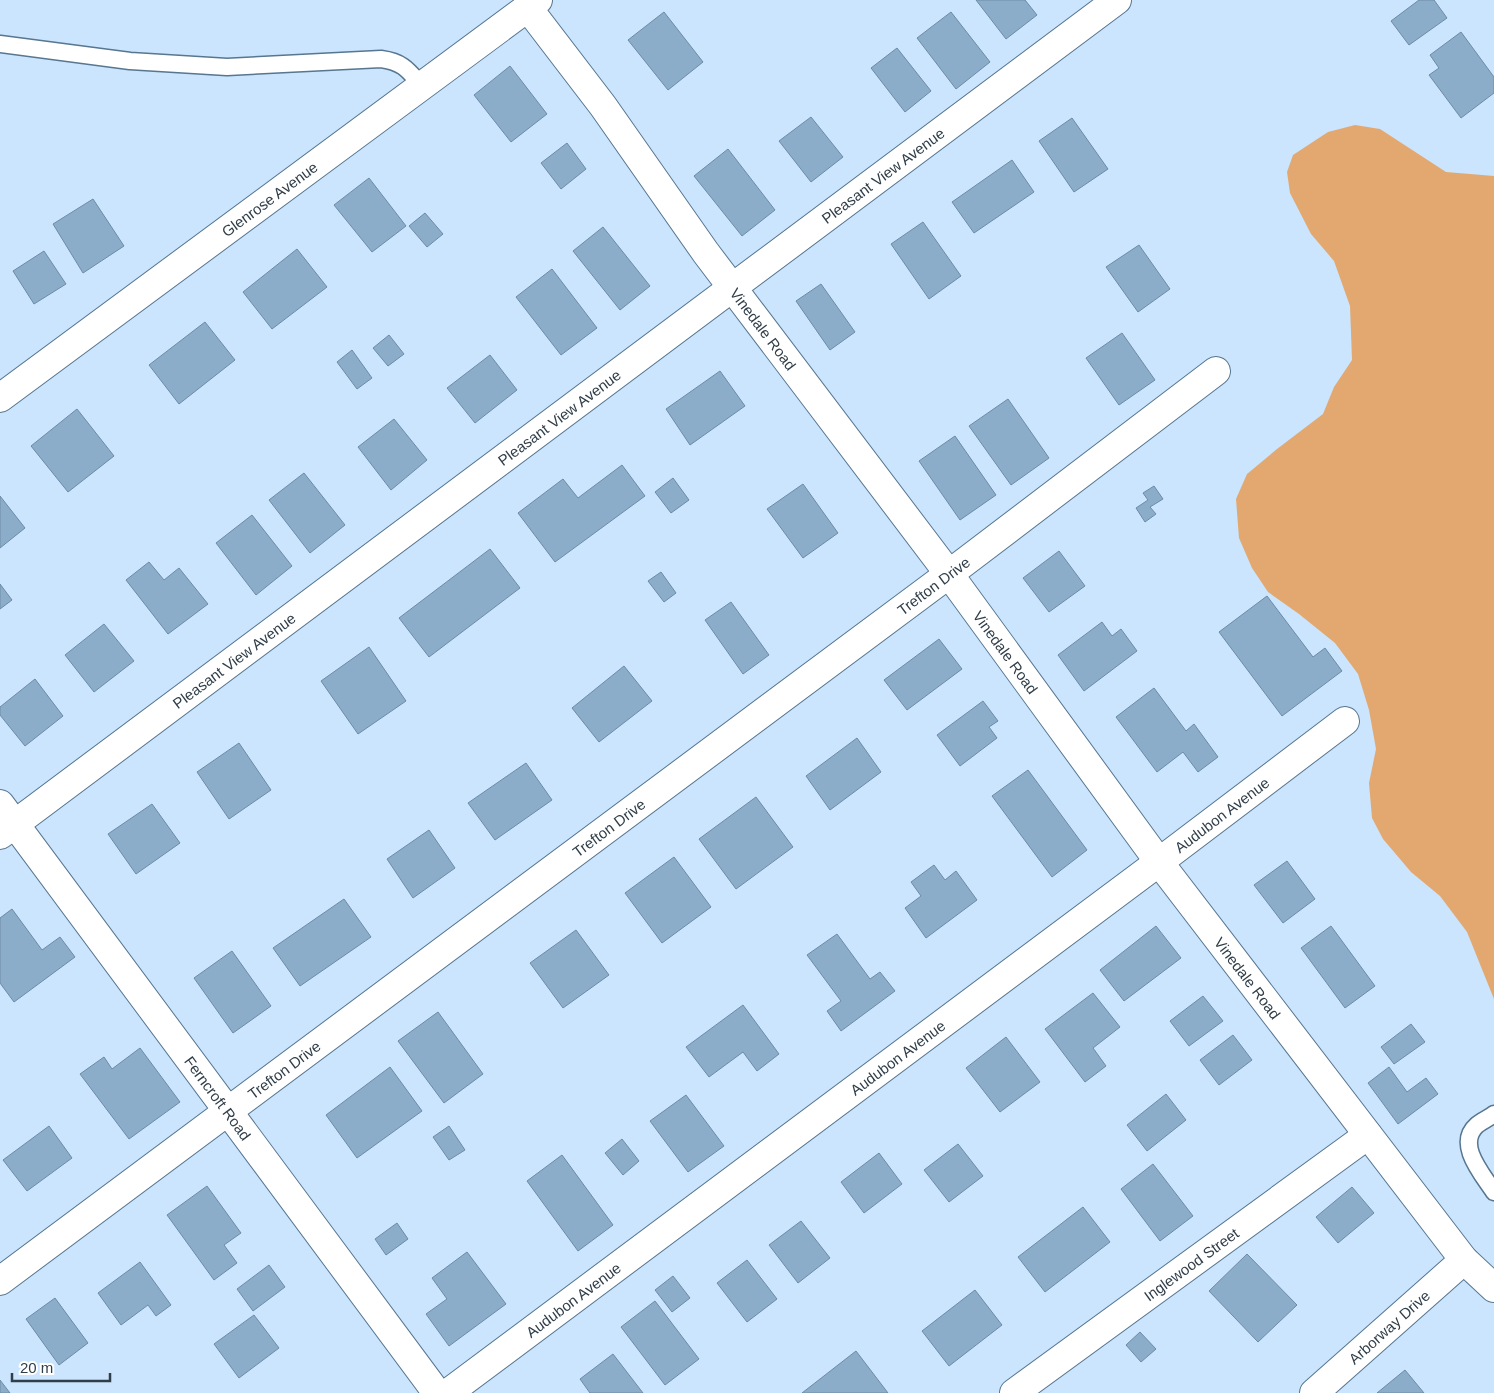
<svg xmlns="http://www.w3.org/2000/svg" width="1494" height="1393" font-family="Arial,sans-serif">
  <rect width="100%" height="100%" fill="#cae5fd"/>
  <path fill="#e3a86f" d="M 1355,125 L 1380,129 L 1446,172 L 1494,176 L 1494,999 L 1467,932 L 1440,896 L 1411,872 L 1383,839 L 1372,818 L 1369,783 L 1376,749 L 1369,710 L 1358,674 L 1335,643 L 1299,614 L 1268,592 L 1252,568 L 1239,538 L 1236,499 L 1247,474 L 1277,449 L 1323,414 L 1334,387 L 1352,360 L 1350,306 L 1334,261 L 1311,234 L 1290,193 L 1287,172 L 1293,155 L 1328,132 Z"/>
  <g fill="#8cadc9" stroke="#6c8ba6">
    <path d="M 976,0 L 1025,0 L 1037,15 L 1006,39 Z"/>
    <path d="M 1419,0 L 1434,0 L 1447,18 L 1409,45 L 1391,21 Z"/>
    <path d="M 664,12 L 703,62 L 668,90 L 628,40 Z"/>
    <path d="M 951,12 L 990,62 L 956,89 L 917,38 Z"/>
    <path d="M 1461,32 L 1494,77 L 1494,93 L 1461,118 L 1429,75 L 1439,68 L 1430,55 Z"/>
    <path d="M 897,48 L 931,91 L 905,112 L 871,68 Z"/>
    <path d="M 510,66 L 547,114 L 511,142 L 474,95 Z"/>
    <path d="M 811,117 L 843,157 L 811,182 L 779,141 Z"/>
    <path d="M 1072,118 L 1108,169 L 1074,192 L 1039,141 Z"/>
    <path d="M 567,143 L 586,169 L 561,189 L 541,163 Z"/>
    <path d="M 728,149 L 775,210 L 742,236 L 694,176 Z"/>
    <path d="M 1012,160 L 1034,192 L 974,233 L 952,202 Z"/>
    <path d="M 369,178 L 406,226 L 372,252 L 334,205 Z"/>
    <path d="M 93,199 L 124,246 L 83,273 L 53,224 Z"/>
    <path d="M 425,213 L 443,234 L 427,247 L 409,226 Z"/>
    <path d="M 923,222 L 961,276 L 929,299 L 891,244 Z"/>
    <path d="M 603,227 L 650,286 L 620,310 L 573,251 Z"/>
    <path d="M 1139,245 L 1170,289 L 1138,312 L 1106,267 Z"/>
    <path d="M 297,249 L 327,287 L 272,329 L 243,292 Z"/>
    <path d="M 44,251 L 66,284 L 34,304 L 13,271 Z"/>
    <path d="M 552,269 L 597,328 L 561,355 L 516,297 Z"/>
    <path d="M 821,284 L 855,332 L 830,350 L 796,301 Z"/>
    <path d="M 205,322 L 235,360 L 179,404 L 149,365 Z"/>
    <path d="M 1122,333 L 1155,380 L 1119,405 L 1086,358 Z"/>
    <path d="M 389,335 L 404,354 L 388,366 L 373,348 Z"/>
    <path d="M 352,350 L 372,378 L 357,389 L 337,362 Z"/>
    <path d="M 490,355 L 517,390 L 475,423 L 447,388 Z"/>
    <path d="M 720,371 L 745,406 L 690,445 L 666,409 Z"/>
    <path d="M 1008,399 L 1049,458 L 1011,485 L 969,426 Z"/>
    <path d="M 77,409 L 114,456 L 68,492 L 31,446 Z"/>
    <path d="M 394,419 L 427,460 L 391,490 L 358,447 Z"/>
    <path d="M 955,436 L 996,495 L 960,520 L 919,461 Z"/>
    <path d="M 622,465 L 645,496 L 555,562 L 518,513 L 563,479 L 578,498 Z"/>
    <path d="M 304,473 L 345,525 L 310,553 L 269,500 Z"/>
    <path d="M 673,478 L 689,500 L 671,513 L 655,492 Z"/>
    <path d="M 803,484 L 838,533 L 803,558 L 767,509 Z"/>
    <path d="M 1154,486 L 1163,499 L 1150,507 L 1156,514 L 1145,522 L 1136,508 L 1148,500 L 1143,493 Z"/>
    <path d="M 0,496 L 25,528 L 0,548 Z"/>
    <path d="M 252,515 L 292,566 L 256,595 L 216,543 Z"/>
    <path d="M 490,549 L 520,588 L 429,657 L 399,618 Z"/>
    <path d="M 1059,551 L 1085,586 L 1049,612 L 1023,578 Z"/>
    <path d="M 149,562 L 164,580 L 179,568 L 208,604 L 168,634 L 126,580 Z"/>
    <path d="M 661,572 L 676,593 L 664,602 L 648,581 Z"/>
    <path d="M 0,584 L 12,600 L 0,609 Z"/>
    <path d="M 1267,596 L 1313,657 L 1325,648 L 1342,671 L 1282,716 L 1219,632 Z"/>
    <path d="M 731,602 L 769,655 L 743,674 L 705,620 Z"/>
    <path d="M 1102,622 L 1112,636 L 1121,629 L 1137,651 L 1084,691 L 1058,655 Z"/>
    <path d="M 104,624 L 134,661 L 94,692 L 65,655 Z"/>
    <path d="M 939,639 L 962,669 L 907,710 L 884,680 Z"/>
    <path d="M 369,647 L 406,701 L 358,734 L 321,681 Z"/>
    <path d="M 624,666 L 652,701 L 599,742 L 572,708 Z"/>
    <path d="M 35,679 L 63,716 L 25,746 L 0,715 L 0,707 Z"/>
    <path d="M 1154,688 L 1186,731 L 1194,724 L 1218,757 L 1198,772 L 1183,752 L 1157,772 L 1116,717 Z"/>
    <path d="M 983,701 L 998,721 L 989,727 L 997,738 L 960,766 L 937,735 Z"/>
    <path d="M 857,738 L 881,772 L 830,810 L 806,776 Z"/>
    <path d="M 239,743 L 271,790 L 229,819 L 197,772 Z"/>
    <path d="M 526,763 L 552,800 L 495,840 L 468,803 Z"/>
    <path d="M 1028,770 L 1087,850 L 1052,877 L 992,796 Z"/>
    <path d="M 756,797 L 793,847 L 736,889 L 699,839 Z"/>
    <path d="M 152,804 L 180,843 L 136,874 L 108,834 Z"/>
    <path d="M 429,830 L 455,868 L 413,898 L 387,859 Z"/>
    <path d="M 674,857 L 711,907 L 662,943 L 625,893 Z"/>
    <path d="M 1287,861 L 1315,899 L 1283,923 L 1254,885 Z"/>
    <path d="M 934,865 L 945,880 L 956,871 L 977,900 L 926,938 L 905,908 L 921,896 L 911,882 Z"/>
    <path d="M 344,899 L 371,937 L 300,986 L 273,948 Z"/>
    <path d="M 12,909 L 42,950 L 60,937 L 75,957 L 14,1002 L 0,983 L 0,918 Z"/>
    <path d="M 1156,926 L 1181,958 L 1124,1001 L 1100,970 Z"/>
    <path d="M 1331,926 L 1375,986 L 1345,1008 L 1301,948 Z"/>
    <path d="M 576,930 L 609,975 L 563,1008 L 530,963 Z"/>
    <path d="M 837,934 L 870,979 L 880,972 L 895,991 L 841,1031 L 827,1011 L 841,1001 L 807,955 Z"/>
    <path d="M 232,951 L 271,1006 L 233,1033 L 194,978 Z"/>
    <path d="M 1093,993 L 1120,1027 L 1093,1048 L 1106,1066 L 1085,1082 L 1045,1029 Z"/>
    <path d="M 1203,996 L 1223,1021 L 1189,1046 L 1170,1021 Z"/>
    <path d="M 743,1005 L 779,1054 L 757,1071 L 743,1052 L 709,1077 L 686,1047 Z"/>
    <path d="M 438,1012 L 483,1074 L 444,1103 L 398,1041 Z"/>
    <path d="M 1411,1024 L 1425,1042 L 1394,1064 L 1381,1047 Z"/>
    <path d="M 1233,1035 L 1252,1060 L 1219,1085 L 1200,1060 Z"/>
    <path d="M 1006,1037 L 1040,1082 L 1000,1112 L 966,1068 Z"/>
    <path d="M 140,1048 L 180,1102 L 129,1139 L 80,1074 L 104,1057 L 112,1069 Z"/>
    <path d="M 390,1067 L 422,1111 L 357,1158 L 326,1115 Z"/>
    <path d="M 1389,1067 L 1407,1092 L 1426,1078 L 1438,1094 L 1398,1124 L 1368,1083 Z"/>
    <path d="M 1166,1094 L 1186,1120 L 1147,1151 L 1127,1125 Z"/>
    <path d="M 686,1095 L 724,1146 L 688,1172 L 650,1121 Z"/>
    <path d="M 49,1126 L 72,1158 L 27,1191 L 3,1160 Z"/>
    <path d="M 449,1126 L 465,1150 L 449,1160 L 433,1137 Z"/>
    <path d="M 622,1139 L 639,1161 L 623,1175 L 605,1153 Z"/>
    <path d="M 958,1144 L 983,1176 L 949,1202 L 924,1170 Z"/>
    <path d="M 879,1153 L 902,1184 L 864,1213 L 841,1182 Z"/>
    <path d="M 562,1155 L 613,1225 L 578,1251 L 527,1181 Z"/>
    <path d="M 1153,1164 L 1193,1216 L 1160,1241 L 1121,1189 Z"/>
    <path d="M 207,1186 L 241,1233 L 224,1245 L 237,1263 L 214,1280 L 167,1215 Z"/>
    <path d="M 1352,1187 L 1374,1213 L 1338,1243 L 1316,1217 Z"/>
    <path d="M 1083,1207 L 1110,1242 L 1045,1292 L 1018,1257 Z"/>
    <path d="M 801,1221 L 830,1258 L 798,1283 L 769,1245 Z"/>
    <path d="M 397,1223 L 408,1239 L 386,1255 L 375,1239 Z"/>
    <path d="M 467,1252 L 506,1304 L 449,1346 L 426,1314 L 447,1299 L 432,1278 Z"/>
    <path d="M 1247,1254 L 1297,1305 L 1258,1342 L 1209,1291 Z"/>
    <path d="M 747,1260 L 777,1299 L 747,1322 L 717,1283 Z"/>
    <path d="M 140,1262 L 171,1305 L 156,1316 L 148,1305 L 121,1325 L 98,1293 Z"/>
    <path d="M 269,1265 L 285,1287 L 253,1311 L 237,1289 Z"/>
    <path d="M 673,1276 L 690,1298 L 672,1312 L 655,1290 Z"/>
    <path d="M 975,1290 L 1002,1325 L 949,1366 L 922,1331 Z"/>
    <path d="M 55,1298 L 88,1343 L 59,1365 L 26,1319 Z"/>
    <path d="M 655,1301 L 699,1359 L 665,1385 L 621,1327 Z"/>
    <path d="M 254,1315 L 279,1348 L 239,1378 L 214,1344 Z"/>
    <path d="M 1140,1332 L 1156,1349 L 1141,1362 L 1126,1345 Z"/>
    <path d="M 856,1351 L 888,1393 L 802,1393 Z"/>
    <path d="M 613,1354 L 643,1393 L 590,1393 L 580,1379 Z"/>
    <path d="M 1405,1370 L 1424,1393 L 1377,1393 Z"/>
    <path d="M 0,1380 L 10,1393 L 0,1393 Z"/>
  </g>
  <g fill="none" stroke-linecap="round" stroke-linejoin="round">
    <defs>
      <g id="lane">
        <path d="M 0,44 L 130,61 L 227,67 L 381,59 C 403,62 408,70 422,86"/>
        <path d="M 1494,1114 C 1489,1118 1482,1121 1477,1125 C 1455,1144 1483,1175 1494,1192"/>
      </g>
      <g id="street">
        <path id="s1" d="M 528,8 L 603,106 L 706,253 L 949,574 L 1159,862 L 1464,1260 L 1494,1288"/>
        <path id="s2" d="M 0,398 L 538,0"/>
        <path id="s3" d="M 0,804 L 437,1393"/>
        <path id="s4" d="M 0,835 L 1117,0"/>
        <path id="s5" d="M 0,1281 L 949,574 L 1216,371"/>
        <path id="s6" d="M 448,1393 L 1159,862 L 1345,721"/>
        <path id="s7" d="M 1014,1393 L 1368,1135"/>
        <path id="s8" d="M 1314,1393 L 1464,1260"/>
      </g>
    </defs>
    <use href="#lane" stroke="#577690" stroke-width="19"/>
    <use href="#street" stroke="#577690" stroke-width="30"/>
    <use href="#lane" stroke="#fff" stroke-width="16"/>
    <use href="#street" stroke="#fff" stroke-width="28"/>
  </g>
  <g text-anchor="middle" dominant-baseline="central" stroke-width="5" stroke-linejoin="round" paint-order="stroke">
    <g font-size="15" fill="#303e49" stroke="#fff">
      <text stroke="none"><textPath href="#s4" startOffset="1102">Pleasant View Avenue</textPath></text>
      <text stroke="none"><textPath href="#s2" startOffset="335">Glenrose Avenue</textPath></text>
      <text stroke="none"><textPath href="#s1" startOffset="398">Vinedale Road</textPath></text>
      <text stroke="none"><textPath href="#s4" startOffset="698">Pleasant View Avenue</textPath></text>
      <text stroke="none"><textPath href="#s5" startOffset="1164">Trefton Drive</textPath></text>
      <text stroke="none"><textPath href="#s1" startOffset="802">Vinedale Road</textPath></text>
      <text stroke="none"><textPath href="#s4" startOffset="292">Pleasant View Avenue</textPath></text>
      <text stroke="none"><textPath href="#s6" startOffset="966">Audubon Avenue</textPath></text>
      <text stroke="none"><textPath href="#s5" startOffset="759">Trefton Drive</textPath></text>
      <text stroke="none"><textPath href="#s1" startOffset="1208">Vinedale Road</textPath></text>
      <text stroke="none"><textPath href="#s6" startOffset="561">Audubon Avenue</textPath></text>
      <text stroke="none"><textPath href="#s5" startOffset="354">Trefton Drive</textPath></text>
      <text stroke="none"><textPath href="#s3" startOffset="366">Ferncroft Road</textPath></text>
      <text stroke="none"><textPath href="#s7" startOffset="219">Inglewood Street</textPath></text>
      <text stroke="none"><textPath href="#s6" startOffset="156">Audubon Avenue</textPath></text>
      <text stroke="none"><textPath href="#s8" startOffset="100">Arborway Drive</textPath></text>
    </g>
  </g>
  <path d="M12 1373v8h98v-8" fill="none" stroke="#303e49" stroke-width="2.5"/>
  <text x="20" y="1373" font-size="15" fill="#303e49" stroke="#ffffff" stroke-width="4" paint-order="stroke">20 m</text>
</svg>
